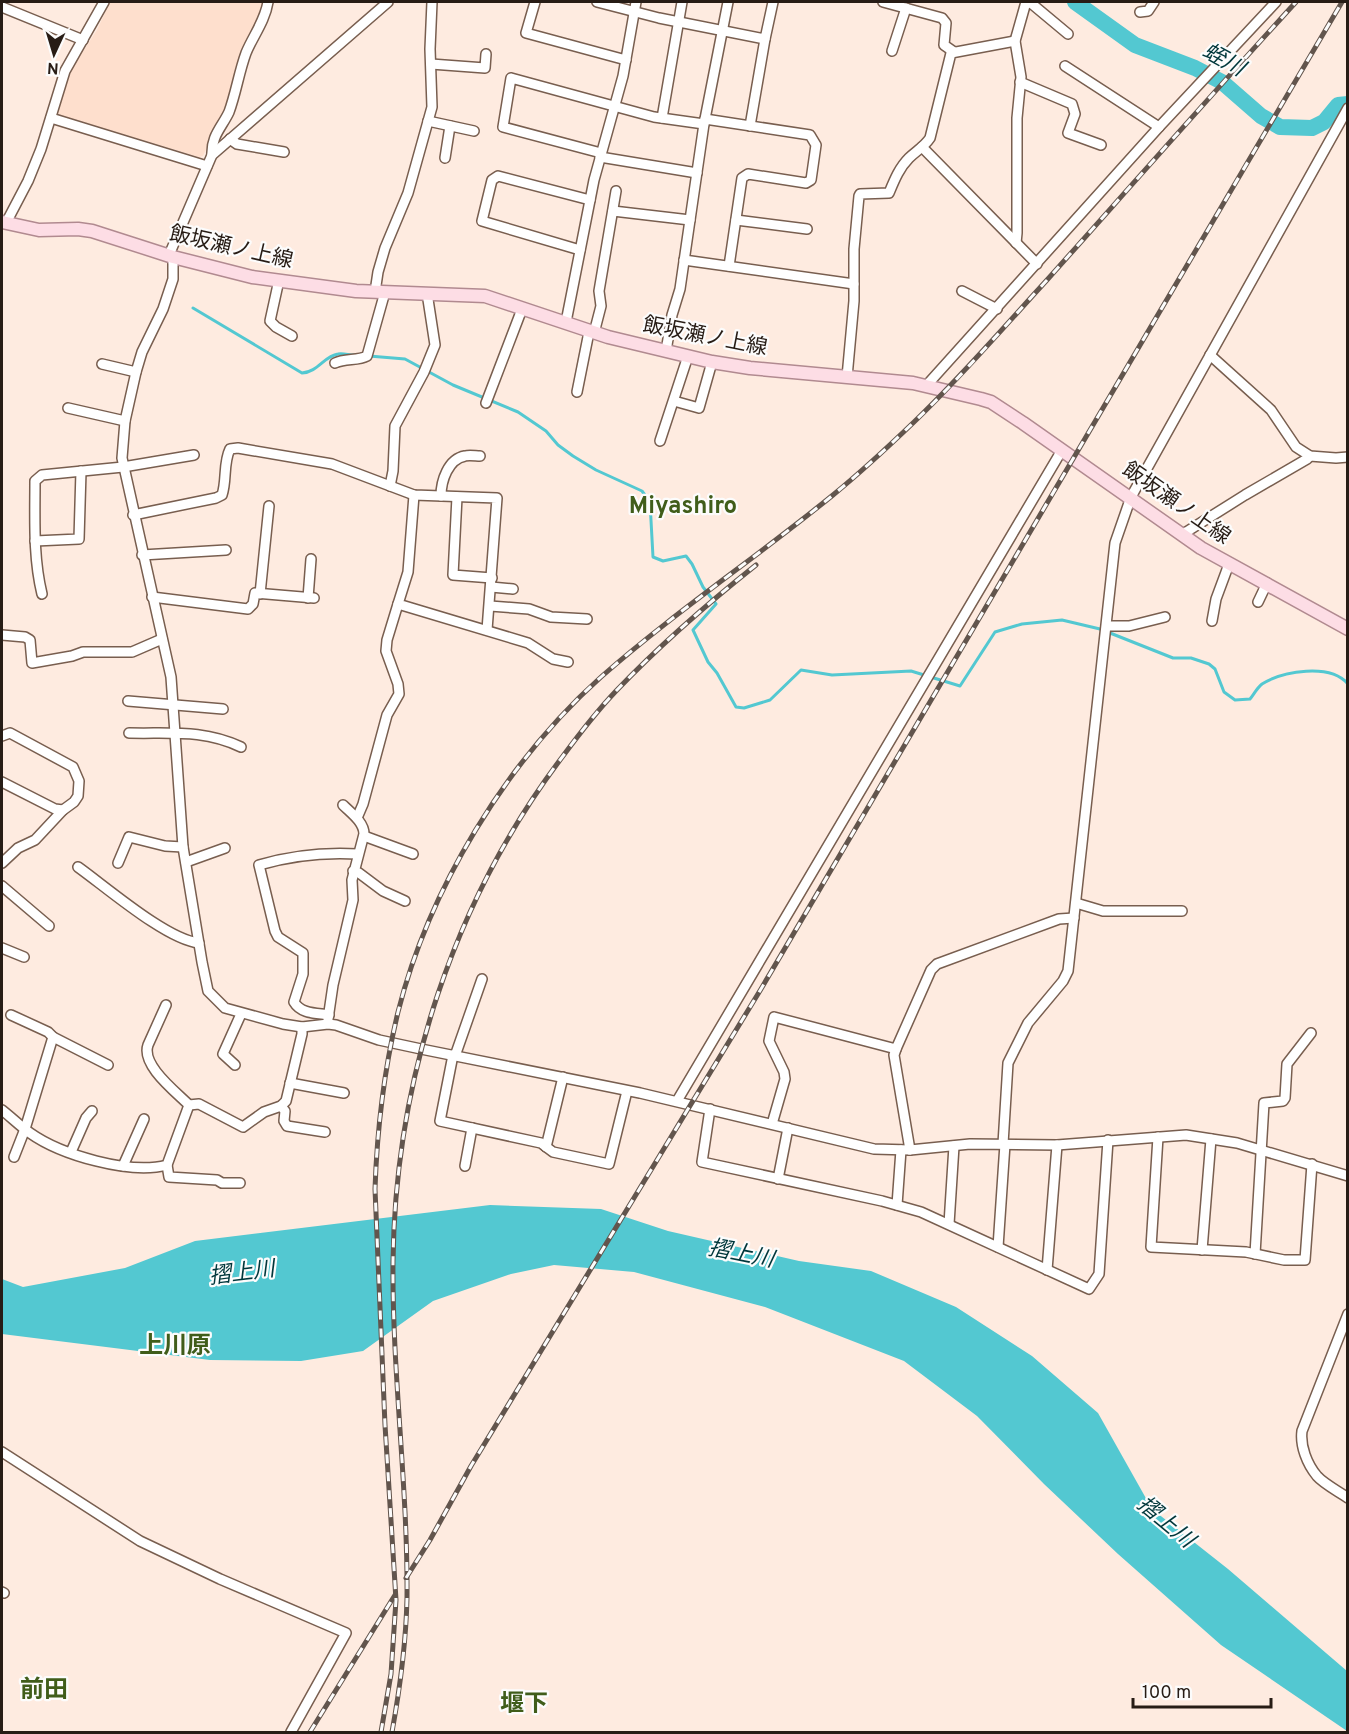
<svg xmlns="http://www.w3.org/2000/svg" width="1349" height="1734" font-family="Overpass,'Noto Sans JP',sans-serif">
  <rect width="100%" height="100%" fill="#feebe0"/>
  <path fill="#fedfcd" d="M 110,2 L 264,2 L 241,60 L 224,110 L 203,156 L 199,157 L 56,114 L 72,68 L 97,30 Z"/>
  <path fill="#53c8d1" d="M 490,1205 L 601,1209 L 668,1231 L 799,1261 L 871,1271 L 956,1307 L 1032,1356 L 1098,1413 L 1152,1509 L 1228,1569 L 1347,1671 L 1347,1731 L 1221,1645 L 1118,1554 L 1044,1484 L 977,1416 L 904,1361 L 765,1307 L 634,1272 L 554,1265 L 511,1274 L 433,1301 L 363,1351 L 301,1361 L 210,1360 L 2,1334 L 2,1279 L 23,1287 L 125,1268 L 195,1241 Z"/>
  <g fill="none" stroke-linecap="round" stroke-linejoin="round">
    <g stroke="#53c8d1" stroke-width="3">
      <path d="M 193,308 L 302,373 C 318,372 324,356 338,354 C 343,353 349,355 354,355"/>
      <path d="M 369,356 L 405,359 L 453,385 L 518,412 L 546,431 L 558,445 L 573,456 L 596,470 L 642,491 L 650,502 L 653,557 L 663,561 L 686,556 L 692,564 L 703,587 L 716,604 L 693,630 L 708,662 L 717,673 L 736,707 L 744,708 L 770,700 L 801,670 L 832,675 L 911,671 L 960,686 L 995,632 L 1022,624 L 1062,620 L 1100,629 L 1173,658 L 1191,658 L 1209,664 L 1215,669 L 1224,692 L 1235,700 L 1250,699 C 1254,694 1257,688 1262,684 C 1283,671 1330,663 1348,684"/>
    </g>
    <path stroke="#53c8d1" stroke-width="16" d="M 1075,2 L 1135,45 L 1195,68 L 1222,82 L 1261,116 L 1280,127 L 1312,128 L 1324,122 L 1338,105 L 1348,104"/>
    <defs>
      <g id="minor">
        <path d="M 535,2 L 526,33 L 626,60"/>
        <path d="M 597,2 L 659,18 L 765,39 L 773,2"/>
        <path d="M 883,2 L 942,18 L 946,23 L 944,45 L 954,52"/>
        <path d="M 1026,2 L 1032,4 L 1068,34"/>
        <path d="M 2,7 L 83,40"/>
        <path d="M 1140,12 L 1148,11 L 1154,2"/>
        <path d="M 892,51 L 906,8"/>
        <path d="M 431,64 L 485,68 L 486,54"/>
        <path d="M 1065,66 L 1159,127"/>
        <path d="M 1020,82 L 1072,104 L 1075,114 L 1068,133 L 1101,145"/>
        <path d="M 51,118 L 207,166"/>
        <path d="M 662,118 L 682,2"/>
        <path d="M 705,119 L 810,135 L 816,145 L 811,180 L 806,183 L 748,174 L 742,178 L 729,266"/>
        <path d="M 428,121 L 474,131"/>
        <path d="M 750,126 L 765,39"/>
        <path d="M 230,139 L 237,144 L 284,152"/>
        <path d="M 922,147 L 1037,264"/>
        <path d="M 601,153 L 503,127 L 511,78 L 654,117 L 704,124"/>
        <path d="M 212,155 C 211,136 222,127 229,112 C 236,93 239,72 246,53 C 253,36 265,21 268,2"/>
        <path d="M 600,157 L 697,173"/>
        <path d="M 445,158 L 450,126"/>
        <path d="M 613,211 L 690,220 L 704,124 L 728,2"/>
        <path d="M 736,220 L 807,229"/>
        <path d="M 6,223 L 28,181 L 41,149 L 65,71 L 104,2"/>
        <path d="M 1016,243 L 1017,233 L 1017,118 L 1021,77 L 1015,41 L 1026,2"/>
        <path d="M 580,250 L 482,221 L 492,180 L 498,176 L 590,200"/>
        <path d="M 169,255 L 212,155 L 388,2"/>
        <path d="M 173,257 L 173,279 L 163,309 L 142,352 L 136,372 L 125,421 L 122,458 L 171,677 L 183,847 L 202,962 L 208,991 L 225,1008 L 283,1024 L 302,1027 L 328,1024 L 336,1025 L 379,1040 L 421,1049 L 640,1093 L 874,1149 L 910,1150 L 970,1144 L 1057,1145 L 1186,1135 L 1237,1143 L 1348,1176"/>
        <path d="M 684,260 L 854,284"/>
        <path d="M 279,280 L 270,321 L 276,327 L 292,336"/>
        <path d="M 962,291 L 997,309"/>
        <path d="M 375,292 L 378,272 L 385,248 L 408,193 L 432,107 L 430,49 L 432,2"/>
        <path d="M 566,322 L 594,180 L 623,76 L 636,2"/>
        <path d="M 594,333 L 601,306 L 599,291 L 616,191"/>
        <path d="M 666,351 L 672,315 L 680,289 L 690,220"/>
        <path d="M 1210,355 L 1271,410 L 1296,447 L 1310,456 L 1336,458 L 1348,457"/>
        <path d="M 335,363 C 345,358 358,361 367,356 L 385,292"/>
        <path d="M 102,364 L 136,372"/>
        <path d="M 847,377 L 854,301 L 854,249 L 859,196 L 860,194 L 889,193 C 894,181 899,168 909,158 C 916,151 924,147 930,138 L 951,53 L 1015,41"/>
        <path d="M 926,386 L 1159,127 L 1276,2"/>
        <path d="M 577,392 L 589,332"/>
        <path d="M 674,401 L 699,408 L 712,362"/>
        <path d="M 486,403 L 522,309"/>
        <path d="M 68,408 L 125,421"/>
        <path d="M 660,441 L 688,356"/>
        <path d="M 390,486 L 393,471 L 395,426 L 424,372 L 435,345 L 427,293"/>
        <path d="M 414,495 L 408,572 L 398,604 L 528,643 L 553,659 L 568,662"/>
        <path d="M 441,496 C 441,481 448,459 465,456 C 469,455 476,456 480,456"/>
        <path d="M 457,497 L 453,575 L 492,578"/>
        <path d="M 133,515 L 216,498 L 222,495 C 227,480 223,463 230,449 L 238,448 L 332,464 L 414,495 L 497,498 L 487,630"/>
        <path d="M 1183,534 L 1245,495 L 1307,459 L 1310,456"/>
        <path d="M 35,541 L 79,539 L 81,471"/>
        <path d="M 142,555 L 226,550"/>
        <path d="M 491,587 L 513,589"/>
        <path d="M 42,594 C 33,557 35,519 35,481 L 42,475 L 123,467 L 194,455"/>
        <path d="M 260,594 L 269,506"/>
        <path d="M 152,597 L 248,609 L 253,604 L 255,593 L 314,598"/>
        <path d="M 308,598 L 311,559"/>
        <path d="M 1258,602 L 1267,583"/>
        <path d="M 490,606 L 529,609 L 551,617 L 587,619"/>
        <path d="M 1212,621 L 1216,599 L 1229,564"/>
        <path d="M 1107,626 L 1129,626 L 1165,617"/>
        <path d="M 2,635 L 25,637 L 30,640 L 32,663 L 72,656 L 83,652 L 132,652 L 162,639"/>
        <path d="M 128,701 L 223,709"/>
        <path d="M 129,733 C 170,734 203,729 241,747"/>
        <path d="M 2,736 L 10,733 L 73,767 L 79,781 L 78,796 L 74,802 L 63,810 L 35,840 L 18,848 L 2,863"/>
        <path d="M 2,782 L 55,809 L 63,810"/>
        <path d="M 357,818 L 363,804 L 387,715 L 399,694 L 398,684 L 386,651 L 387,640 L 398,604"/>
        <path d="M 364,836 L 413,854"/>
        <path d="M 186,862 L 225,848"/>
        <path d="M 118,863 L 129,837 L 165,846 L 183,847"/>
        <path d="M 78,867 C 106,887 167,940 199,943"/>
        <path d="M 353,871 L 359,873 L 383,891 L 405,901"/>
        <path d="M 2,886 L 49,926"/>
        <path d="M 1076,903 L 1103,911 L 1182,911"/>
        <path d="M 2,948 L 24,957"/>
        <path d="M 11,1015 L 48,1032 L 53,1037 L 108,1065"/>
        <path d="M 329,1015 C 316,1013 301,1014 294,1002 L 303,974 L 303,953 L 278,937 L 275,931 L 259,865 C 293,855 324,852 358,854"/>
        <path d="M 328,1019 L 333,985 L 353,900 L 352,880 L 364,834 C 364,822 351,813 343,805"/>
        <path d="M 896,1049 L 894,1055 L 910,1150"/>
        <path d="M 453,1055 L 440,1121 L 541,1143 L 553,1152 L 609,1164 L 627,1091"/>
        <path d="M 455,1056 L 482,979"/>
        <path d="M 235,1065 L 223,1054 L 241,1014"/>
        <path d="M 290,1083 L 344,1093"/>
        <path d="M 677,1101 L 1062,450"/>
        <path d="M 189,1105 L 199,1104 L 243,1127 L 264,1112 L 281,1106 L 286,1101 L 302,1034 L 302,1027"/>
        <path d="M 281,1106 L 285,1111 L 284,1121 L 287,1126 L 325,1132"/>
        <path d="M 710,1109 L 702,1162 L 882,1201 L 921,1212 L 1089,1289 L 1099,1274 L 1108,1140"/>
        <path d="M 2,1110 C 11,1117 20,1126 30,1133 C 61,1155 130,1175 167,1165 L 189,1105 C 175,1091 141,1065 148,1045 L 166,1005"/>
        <path d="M 772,1124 L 785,1079 L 784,1072 L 769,1041 L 774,1017 L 896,1049 L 931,970 L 937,964 L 1059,919 L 1074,918"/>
        <path d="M 1158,1137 L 1151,1247 L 1246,1252 L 1284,1260 L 1305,1260 L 1312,1164"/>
        <path d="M 1003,1144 L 1008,1063 L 1028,1023 L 1063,981 L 1068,971 L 1115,543 L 1131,497 L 1348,108"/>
        <path d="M 546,1147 L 563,1077"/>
        <path d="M 71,1152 L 86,1118 L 92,1111"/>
        <path d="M 14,1157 L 25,1129 L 53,1037"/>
        <path d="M 167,1165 L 169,1177 L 217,1180 L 222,1183 L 240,1183"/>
        <path d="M 123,1166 L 144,1119"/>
        <path d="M 465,1166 L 472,1128"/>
        <path d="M 778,1179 L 788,1128"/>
        <path d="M 897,1205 L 901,1150"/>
        <path d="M 949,1224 L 954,1146"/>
        <path d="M 998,1247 L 1005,1144"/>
        <path d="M 1202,1250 L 1211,1139"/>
        <path d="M 1255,1254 L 1264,1103 L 1283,1101 L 1285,1098 L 1287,1064 L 1311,1033"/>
        <path d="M 1047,1270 L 1057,1145"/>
        <path d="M 1348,1314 L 1302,1431 C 1300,1446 1307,1464 1317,1476 C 1324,1484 1338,1491 1348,1498"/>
        <path d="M 2,1452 L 140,1541 L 220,1579 L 346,1633 L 291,1732"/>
        <path d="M 2,1592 L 4,1593"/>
      </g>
      <path id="major" d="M 2,222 L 39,230 L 78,229 L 92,231 L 173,257 L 252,277 L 356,291 L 485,296 L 608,337 L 712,362 L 750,368 L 913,383 L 981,399 L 991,402 L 1023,423 L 1201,548 L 1348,629"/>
    </defs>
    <use href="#minor" stroke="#785e4f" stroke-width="12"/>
    <use href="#major" stroke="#b18a90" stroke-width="15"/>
    <use href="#minor" stroke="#fff" stroke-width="9"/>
    <use href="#major" stroke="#fddde5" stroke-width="12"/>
    <defs>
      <g id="rail">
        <path d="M 406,1578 L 430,1540 L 471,1466 L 761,989 L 1342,2"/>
        <path d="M 310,1732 L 395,1595"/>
        <path d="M 381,1732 L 391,1674 L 396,1600 L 385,1425 L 375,1189 C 377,1130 384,1070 398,1012 C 429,889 506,762 601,677 C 675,612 757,557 833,495 C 861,472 888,447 914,422 C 961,377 1003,328 1047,280 C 1130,187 1212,94 1296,2"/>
        <path d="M 392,1732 C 400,1688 406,1643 407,1598 C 408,1486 392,1374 393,1262 C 395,1080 453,901 563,756 C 580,733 597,711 616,691 C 659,646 707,604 756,565"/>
      </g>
    </defs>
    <use href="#rail" stroke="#62554d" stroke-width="5"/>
    <use href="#rail" stroke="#fcfcfc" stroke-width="3" stroke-dasharray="9" stroke-linecap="butt"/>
  </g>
  <g text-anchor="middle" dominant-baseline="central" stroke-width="4.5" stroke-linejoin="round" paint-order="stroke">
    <g font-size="21" fill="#271c15" stroke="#fcfcfc">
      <text transform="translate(231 248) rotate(13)">飯坂瀬ノ上線</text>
      <text transform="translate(705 337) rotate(11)">飯坂瀬ノ上線</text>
      <text transform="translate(1176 504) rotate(35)">飯坂瀬ノ上線</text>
    </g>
    <g font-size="22" font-style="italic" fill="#00373b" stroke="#fcfcfc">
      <text transform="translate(1223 61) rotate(29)">蛭川</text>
      <text transform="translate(741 1255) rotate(11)">摺上川</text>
      <text transform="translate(242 1274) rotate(-7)">摺上川</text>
      <text transform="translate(1165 1523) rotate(40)">摺上川</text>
    </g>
    <g font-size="24" font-weight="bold" fill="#405d1a" stroke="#fcfcfc">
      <text x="683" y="507">Miyashiro</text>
      <text x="175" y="1347">上川原</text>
      <text x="44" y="1691">前田</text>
      <text x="524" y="1705">堰下</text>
    </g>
  </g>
  <rect width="1349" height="1734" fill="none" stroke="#271c15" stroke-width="6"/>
  <g transform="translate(54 54) rotate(184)" stroke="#fcfcfc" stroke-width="4.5" paint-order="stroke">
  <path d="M0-4.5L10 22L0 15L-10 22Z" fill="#271c15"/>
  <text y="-9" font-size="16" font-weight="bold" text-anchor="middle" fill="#271c15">N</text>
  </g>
  <path d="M1133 1698v9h138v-9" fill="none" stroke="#271c15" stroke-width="3"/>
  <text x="1142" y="1698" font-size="18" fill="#271c15" stroke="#fcfcfc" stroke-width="4.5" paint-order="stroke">100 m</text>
</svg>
